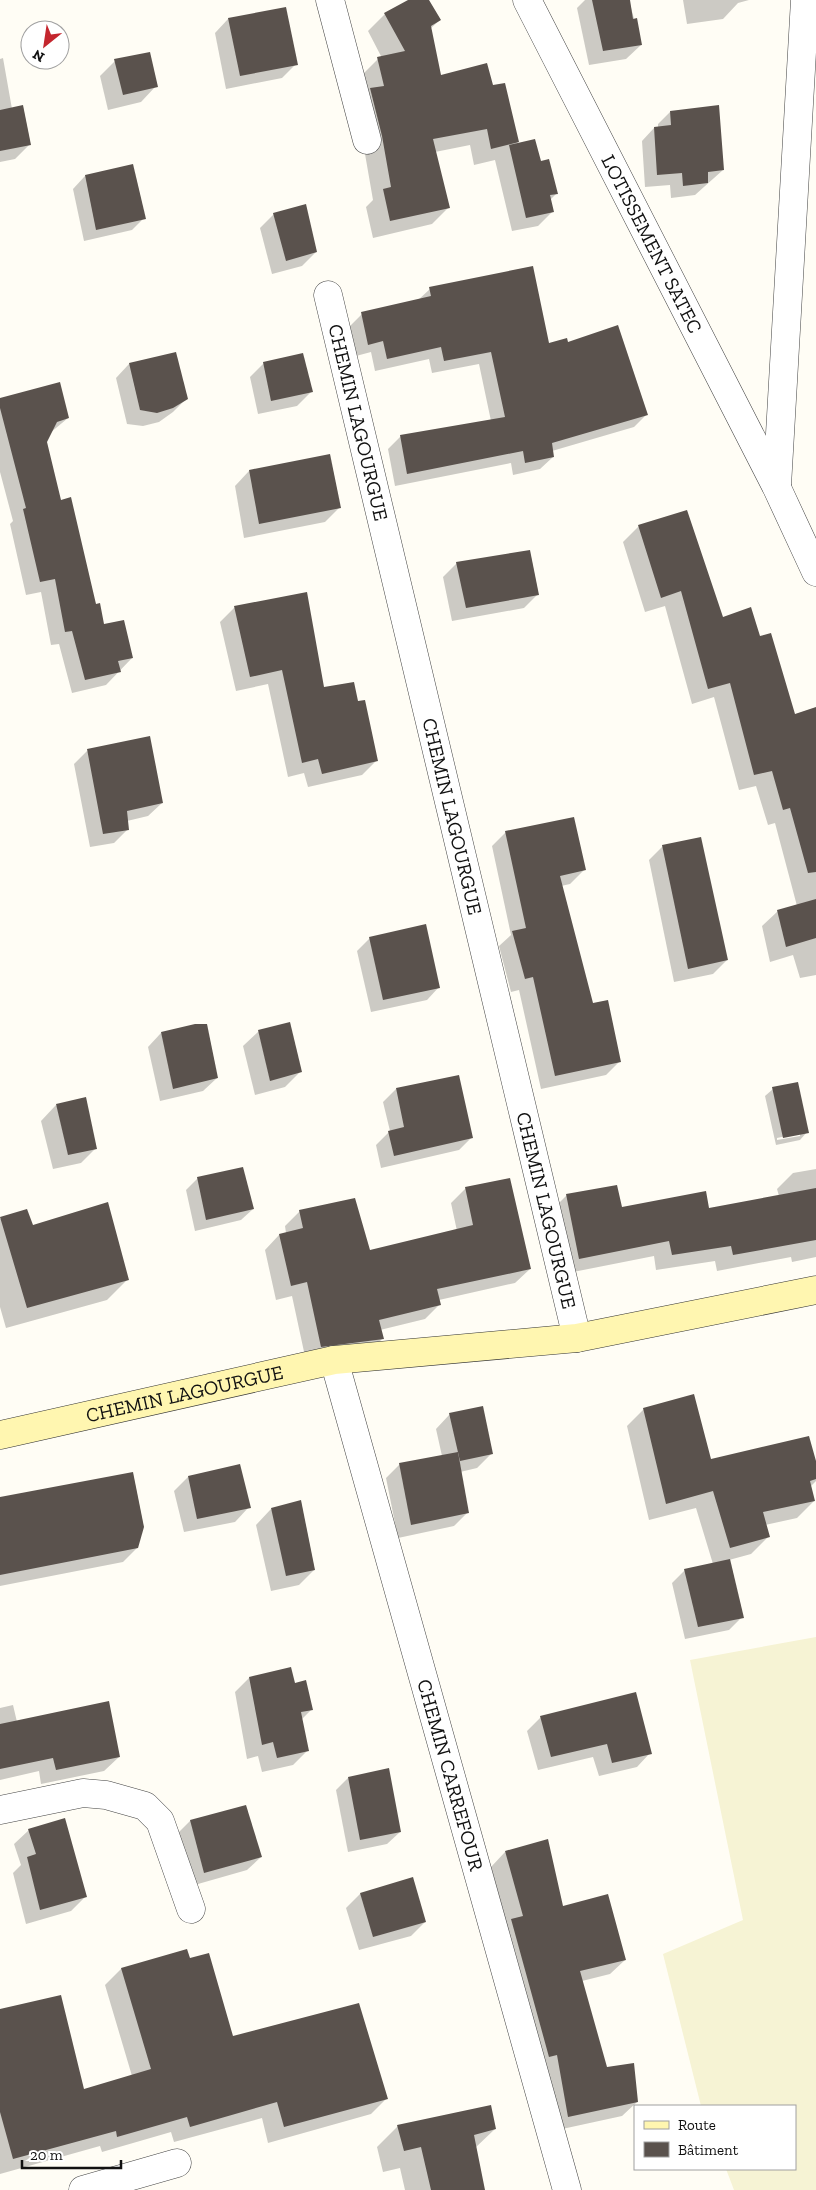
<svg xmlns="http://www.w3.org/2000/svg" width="816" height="2190" font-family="'Zilla Slab',serif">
  <rect width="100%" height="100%" fill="#fffdf5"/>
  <path fill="#f6f3d4" d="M 816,1637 L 816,2190 L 734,2190 L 726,2169 L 795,2169 L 795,2106 L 701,2106 L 663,1954 L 743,1920 L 690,1660 Z"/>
  <g fill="#0003" fill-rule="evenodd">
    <path d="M 411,0 L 428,0 L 440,20 L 430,29 L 440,76 L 492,87 L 518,142 L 515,145 L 540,163 L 557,193 L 550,200 L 553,211 L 538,226 L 512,231 L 495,160 L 474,165 L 470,145 L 435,152 L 449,207 L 432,224 L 373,238 L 366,207 L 373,200 L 365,154 L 354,107 L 361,76 L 378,59 L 382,58 L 368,31 L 385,14 Z"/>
    <path d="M 585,0 L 629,0 L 641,45 L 626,59 L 589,65 L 577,8 Z"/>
    <path d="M 683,0 L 749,0 L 738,3 L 723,19 L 687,24 Z"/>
    <path d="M 228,19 L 296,64 L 282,78 L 226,89 L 215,33 Z"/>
    <path d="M 3,58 L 12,109 L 29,145 L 15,159 L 0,162 L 0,59 Z"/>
    <path d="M 115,61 L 156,86 L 141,102 L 108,110 L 100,76 Z"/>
    <path d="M 670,112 L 723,170 L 695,195 L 671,198 L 670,185 L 645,187 L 642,141 L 654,128 L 658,128 L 658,124 Z"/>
    <path d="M 85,176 L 144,218 L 132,230 L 84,241 L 73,189 Z"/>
    <path d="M 274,214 L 316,252 L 302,266 L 272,274 L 260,228 Z"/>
    <path d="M 430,289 L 548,344 L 567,343 L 646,415 L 634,427 L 552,451 L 553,457 L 540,469 L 513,475 L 511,463 L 395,486 L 388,449 L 401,436 L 491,421 L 479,364 L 432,373 L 429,359 L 375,371 L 371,352 L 356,356 L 350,326 L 362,314 L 417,301 Z"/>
    <path d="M 264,363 L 311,392 L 297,406 L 258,414 L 250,377 Z"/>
    <path d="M 129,364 L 186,399 L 173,412 L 159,422 L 143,426 L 127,424 L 116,378 Z"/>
    <path d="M 0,399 L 68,418 L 50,433 L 46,442 L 60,501 L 103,625 L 132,658 L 106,685 L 72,693 L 59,644 L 51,645 L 41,592 L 26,595 L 10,524 L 13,521 L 0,472 Z"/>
    <path d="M 249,471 L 340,507 L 325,522 L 244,538 L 235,486 Z"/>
    <path d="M 639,526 L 722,618 L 759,638 L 794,715 L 816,709 L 816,975 L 800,978 L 793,955 L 770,962 L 762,926 L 778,911 L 797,906 L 775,823 L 768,825 L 756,786 L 739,790 L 714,697 L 692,704 L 665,606 L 645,612 L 623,542 Z"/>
    <path d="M 457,563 L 538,594 L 524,608 L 452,621 L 443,577 Z"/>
    <path d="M 306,593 L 323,689 L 357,702 L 377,760 L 362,775 L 308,787 L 304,773 L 288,777 L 268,684 L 236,691 L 220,622 L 234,608 Z"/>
    <path d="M 87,751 L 162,803 L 148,816 L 127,821 L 128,829 L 114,843 L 90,847 L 74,764 Z"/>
    <path d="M 506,832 L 584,870 L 570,884 L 561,886 L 592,1005 L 620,1061 L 606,1075 L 541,1089 L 519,990 L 511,992 L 499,946 L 511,935 L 492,846 Z"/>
    <path d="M 663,846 L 727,960 L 713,974 L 674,982 L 649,860 Z"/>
    <path d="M 370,938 L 439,987 L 427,1000 L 371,1012 L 357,951 Z"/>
    <path d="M 259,1031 L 300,1072 L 285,1087 L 255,1095 L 243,1046 Z"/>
    <path d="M 161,1033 L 217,1078 L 203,1091 L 160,1101 L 148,1047 Z"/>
    <path d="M 396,1089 L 472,1137 L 459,1150 L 381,1168 L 376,1145 L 390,1131 L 383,1102 Z"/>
    <path d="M 773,1089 L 807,1132 L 800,1140 L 776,1145 L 765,1096 ZM 800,1133 L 800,1136 L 777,1140 L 777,1138 Z"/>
    <path d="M 56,1105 L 96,1148 L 81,1163 L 53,1169 L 41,1121 Z"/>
    <path d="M 816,1169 L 816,1257 L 792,1262 L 791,1257 L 717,1271 L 715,1261 L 656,1270 L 654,1256 L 563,1274 L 551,1211 L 567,1195 L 621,1209 L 708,1209 L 779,1196 L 777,1189 L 793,1173 Z"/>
    <path d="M 198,1178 L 253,1209 L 241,1220 L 195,1231 L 186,1190 Z"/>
    <path d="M 466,1188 L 530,1269 L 515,1283 L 439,1300 L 440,1304 L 425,1319 L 380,1330 L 382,1339 L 367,1354 L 306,1361 L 292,1296 L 276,1300 L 265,1250 L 279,1235 L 286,1233 L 285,1226 L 300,1211 L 369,1251 L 457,1231 L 451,1203 Z"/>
    <path d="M 26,1210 L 32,1226 L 127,1280 L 107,1300 L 6,1328 L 0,1307 L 0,1219 Z"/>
    <path d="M 644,1409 L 710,1460 L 816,1467 L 816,1481 L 810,1487 L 814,1501 L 797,1518 L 765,1525 L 768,1537 L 751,1554 L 729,1560 L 742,1617 L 729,1630 L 685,1639 L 672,1583 L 685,1570 L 713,1564 L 696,1508 L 649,1520 L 627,1426 Z"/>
    <path d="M 450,1414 L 491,1454 L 477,1468 L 460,1472 L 467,1513 L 454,1526 L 398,1538 L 386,1478 L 400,1464 L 442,1456 L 436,1429 Z"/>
    <path d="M 188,1477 L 249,1507 L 235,1522 L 184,1532 L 174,1491 Z"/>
    <path d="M 271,1509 L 314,1570 L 299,1585 L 271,1591 L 256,1525 Z"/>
    <path d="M 0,1520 L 137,1548 L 123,1562 L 0,1586 Z"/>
    <path d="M 249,1678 L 294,1685 L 311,1710 L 301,1720 L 308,1750 L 293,1765 L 262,1772 L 258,1756 L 247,1759 L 235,1692 Z"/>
    <path d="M 13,1705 L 17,1722 L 119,1757 L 104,1771 L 41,1784 L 39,1771 L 0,1780 L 0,1708 Z"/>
    <path d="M 541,1717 L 650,1753 L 637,1767 L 599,1776 L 593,1757 L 538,1770 L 527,1731 Z"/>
    <path d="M 348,1778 L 400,1832 L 387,1844 L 348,1852 L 336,1790 Z"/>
    <path d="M 245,1806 L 261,1857 L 247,1870 L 191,1886 L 177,1834 L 190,1821 Z"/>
    <path d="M 29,1830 L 85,1897 L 71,1911 L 26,1924 L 13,1873 L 21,1865 L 14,1844 Z"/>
    <path d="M 505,1852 L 562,1907 L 625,1960 L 610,1974 L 582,1981 L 606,2068 L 637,2102 L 622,2116 L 553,2131 L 497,1935 L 507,1925 L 491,1867 Z"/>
    <path d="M 412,1879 L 425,1922 L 411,1936 L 359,1950 L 346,1908 L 360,1894 Z"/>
    <path d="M 186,1950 L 189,1959 L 232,2038 L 387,2098 L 371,2114 L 268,2143 L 262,2118 L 174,2142 L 171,2132 L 102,2152 L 100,2146 L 0,2174 L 0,2010 L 83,2090 L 132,2076 L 105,1985 L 121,1969 Z"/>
    <path d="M 398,2126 L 495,2129 L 475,2148 L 484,2190 L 405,2190 L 400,2168 L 383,2172 L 377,2147 Z"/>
  </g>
  <g fill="#5a524d">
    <path d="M 408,0 L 429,0 L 441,20 L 431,26 L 441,75 L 487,63 L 493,85 L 505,83 L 519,142 L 491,149 L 487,129 L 433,139 L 450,208 L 390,221 L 383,189 L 391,187 L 382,136 L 370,88 L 384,86 L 377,57 L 405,51 L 384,13 Z"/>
    <path d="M 592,0 L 630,0 L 633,19 L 637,18 L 642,45 L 603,51 Z"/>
    <path d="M 286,7 L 298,65 L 240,76 L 228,18 Z"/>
    <path d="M 150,52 L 158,87 L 123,95 L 114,59 Z"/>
    <path d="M 23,105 L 31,145 L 0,151 L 0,110 Z"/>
    <path d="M 719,105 L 724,170 L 708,172 L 708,183 L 683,186 L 682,173 L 657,175 L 654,127 L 671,125 L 670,111 Z"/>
    <path d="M 535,139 L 541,161 L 549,159 L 558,194 L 550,195 L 554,212 L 526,218 L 509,145 Z"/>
    <path d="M 133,164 L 146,219 L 96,230 L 85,175 Z"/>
    <path d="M 306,204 L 317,252 L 286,261 L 273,213 Z"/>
    <path d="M 533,266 L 549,343 L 567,338 L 568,342 L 618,325 L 648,415 L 552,443 L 554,457 L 525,463 L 523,451 L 407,474 L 400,435 L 505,417 L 491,352 L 444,361 L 441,347 L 387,359 L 383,341 L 368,345 L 361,312 L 431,296 L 429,287 Z"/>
    <path d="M 176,352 L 188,399 L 173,408 L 157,413 L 140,410 L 129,363 Z"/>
    <path d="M 303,353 L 313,392 L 271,401 L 263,362 Z"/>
    <path d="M 60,382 L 69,418 L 57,422 L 47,442 L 61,500 L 71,497 L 96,604 L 100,603 L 104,624 L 124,620 L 133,658 L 118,661 L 121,672 L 85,680 L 72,631 L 65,632 L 55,579 L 40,582 L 23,509 L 26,508 L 0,408 L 0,398 Z"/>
    <path d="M 330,454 L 341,508 L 259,524 L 249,470 Z"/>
    <path d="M 687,510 L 723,617 L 751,607 L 760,636 L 771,633 L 795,714 L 816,707 L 816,872 L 808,873 L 790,808 L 783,810 L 772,771 L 754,775 L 730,683 L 708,689 L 681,591 L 661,598 L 638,525 Z"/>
    <path d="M 530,550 L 539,595 L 466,608 L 456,562 Z"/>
    <path d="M 307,592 L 324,687 L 354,682 L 358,701 L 365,700 L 378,761 L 322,774 L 318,759 L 302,763 L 282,670 L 250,677 L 234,606 Z"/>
    <path d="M 150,736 L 163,803 L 127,811 L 129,830 L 103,834 L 87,749 Z"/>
    <path d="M 574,817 L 586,870 L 560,876 L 593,1003 L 608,1000 L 621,1062 L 555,1076 L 533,977 L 525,979 L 512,931 L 526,928 L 505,831 Z"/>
    <path d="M 701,837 L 728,960 L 688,969 L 662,845 Z"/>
    <path d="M 816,899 L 816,938 L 786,947 L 777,910 Z"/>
    <path d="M 426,924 L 440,988 L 383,1000 L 369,937 Z"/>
    <path d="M 290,1022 L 302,1072 L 270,1081 L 258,1030 Z"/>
    <path d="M 195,1024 L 207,1024 L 218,1078 L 173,1089 L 161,1032 Z"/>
    <path d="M 459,1075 L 473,1138 L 394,1156 L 388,1131 L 404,1127 L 396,1088 Z"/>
    <path d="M 798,1082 L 809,1133 L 783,1138 L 772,1087 Z"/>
    <path d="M 86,1097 L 97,1149 L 68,1155 L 56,1104 Z"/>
    <path d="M 243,1167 L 254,1209 L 206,1220 L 197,1177 Z"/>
    <path d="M 510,1178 L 531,1269 L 437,1289 L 441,1305 L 379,1320 L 384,1339 L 321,1347 L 307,1282 L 291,1286 L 279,1234 L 303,1228 L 299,1210 L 355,1198 L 370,1250 L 473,1225 L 465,1187 Z"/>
    <path d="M 617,1185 L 622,1207 L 706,1191 L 709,1208 L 816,1188 L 816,1240 L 733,1255 L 731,1246 L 672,1255 L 669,1241 L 579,1259 L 566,1194 Z"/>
    <path d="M 108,1202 L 129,1280 L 27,1308 L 0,1217 L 27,1209 L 33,1225 Z"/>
    <path d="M 694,1394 L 711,1459 L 809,1436 L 816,1461 L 816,1479 L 810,1481 L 815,1501 L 763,1512 L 770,1537 L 730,1548 L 713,1491 L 666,1504 L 643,1408 Z"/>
    <path d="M 483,1406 L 493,1454 L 460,1461 L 449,1413 Z"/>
    <path d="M 458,1452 L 469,1513 L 411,1525 L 399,1463 Z"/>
    <path d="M 240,1464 L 251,1508 L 197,1519 L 188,1476 Z"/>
    <path d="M 133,1472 L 144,1527 L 138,1548 L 0,1575 L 0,1497 Z"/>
    <path d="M 301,1500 L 315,1570 L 286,1576 L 271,1508 Z"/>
    <path d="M 730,1559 L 744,1618 L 698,1627 L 684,1569 Z"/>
    <path d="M 291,1667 L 295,1683 L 306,1680 L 313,1710 L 301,1712 L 309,1751 L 277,1758 L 273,1742 L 262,1745 L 249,1677 Z"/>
    <path d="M 636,1692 L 652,1754 L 612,1763 L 607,1744 L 551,1757 L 540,1716 Z"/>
    <path d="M 109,1701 L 120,1757 L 56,1770 L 53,1758 L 0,1769 L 0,1724 Z"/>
    <path d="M 389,1768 L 401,1832 L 360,1840 L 348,1777 Z"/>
    <path d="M 246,1805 L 262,1857 L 204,1873 L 190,1820 Z"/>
    <path d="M 65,1818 L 87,1897 L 40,1910 L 27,1857 L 36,1854 L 28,1829 Z"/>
    <path d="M 548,1839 L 563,1906 L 608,1894 L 626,1960 L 580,1971 L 607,2067 L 634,2063 L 638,2102 L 568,2117 L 557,2055 L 549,2057 L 511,1919 L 523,1916 L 505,1851 Z"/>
    <path d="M 413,1877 L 426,1922 L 373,1937 L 360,1893 Z"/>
    <path d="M 187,1949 L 190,1958 L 209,1953 L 233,2036 L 359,2003 L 388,2099 L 284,2127 L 277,2102 L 190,2127 L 187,2117 L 117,2137 L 116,2131 L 13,2159 L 0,2112 L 0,2009 L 61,1995 L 84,2089 L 151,2069 L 121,1968 Z"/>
    <path d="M 491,2105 L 496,2129 L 474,2135 L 485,2190 L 431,2190 L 421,2147 L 404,2151 L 397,2125 Z"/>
  </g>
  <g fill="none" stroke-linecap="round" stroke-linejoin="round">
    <defs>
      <g id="street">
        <path d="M 330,0 L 367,140"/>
        <path id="s1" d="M 527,0 L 777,488 L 816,572"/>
        <path id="s2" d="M 328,295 L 577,1338"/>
        <path d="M 777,486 L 805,0"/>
        <path id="s3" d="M 334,1360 L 567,2190"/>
        <path d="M 0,1810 L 83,1793 L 106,1795 L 145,1806 L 160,1821 L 191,1909"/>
        <path d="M 83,2190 L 177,2163"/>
      </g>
      <g id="secondary">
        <path id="s4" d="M 0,1435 L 334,1360 L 577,1338 L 816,1290"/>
      </g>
    </defs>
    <use href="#street" stroke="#444" stroke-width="29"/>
    <use href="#secondary" stroke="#333" stroke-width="29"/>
    <use href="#street" stroke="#fff" stroke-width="28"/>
    <use href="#secondary" stroke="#fff6b0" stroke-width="28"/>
  </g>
  <g text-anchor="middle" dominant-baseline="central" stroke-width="5" stroke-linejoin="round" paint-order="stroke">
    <g font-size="20" fill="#111" stroke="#fff">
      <text stroke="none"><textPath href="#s1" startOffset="274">LOTISSEMENT SATEC</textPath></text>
      <text stroke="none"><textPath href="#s2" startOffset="131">CHEMIN LAGOURGUE</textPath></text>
      <text stroke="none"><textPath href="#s2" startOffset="536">CHEMIN LAGOURGUE</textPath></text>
      <text stroke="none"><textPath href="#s2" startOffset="941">CHEMIN LAGOURGUE</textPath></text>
      <text stroke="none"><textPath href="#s4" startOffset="189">CHEMIN LAGOURGUE</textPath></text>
      <text stroke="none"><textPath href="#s3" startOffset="431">CHEMIN CARREFOUR</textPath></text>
    </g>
  </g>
  <rect x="634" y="2105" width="162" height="65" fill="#ffffff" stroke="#a0a0a0"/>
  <rect x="644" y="2121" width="25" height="8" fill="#fff6b0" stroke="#a0a0a0"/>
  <text x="678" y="2130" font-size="15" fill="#111111">Route</text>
  <rect x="644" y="2142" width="25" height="15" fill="#5a524d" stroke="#a0a0a0"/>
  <text x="678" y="2155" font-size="15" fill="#111111">Bâtiment</text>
  <g transform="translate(45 45) rotate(210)"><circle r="24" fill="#ffffff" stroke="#a0a0a0"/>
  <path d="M0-4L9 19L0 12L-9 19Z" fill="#c4262e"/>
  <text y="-8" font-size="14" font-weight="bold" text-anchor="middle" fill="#111111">N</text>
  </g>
  <path d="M22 2160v8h99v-8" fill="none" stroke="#111111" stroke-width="2.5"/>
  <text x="30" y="2160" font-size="15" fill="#111111" stroke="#ffffff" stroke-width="4" paint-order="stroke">20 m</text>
</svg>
